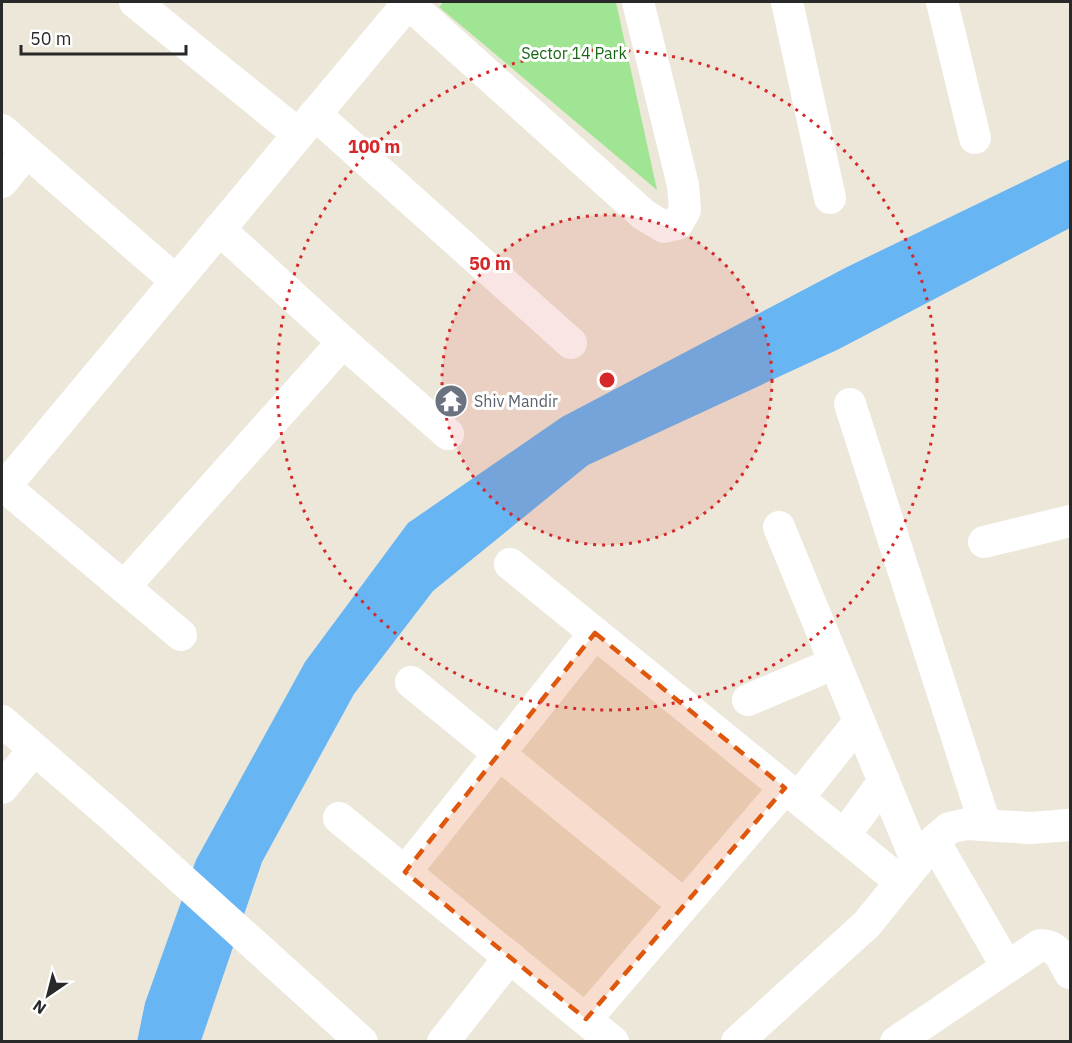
<svg xmlns="http://www.w3.org/2000/svg" width="1072" height="1043" font-family="'IBM Plex Sans',sans-serif">
  <rect width="100%" height="100%" fill="#ece7d9"/>
  <path fill="#a0e593" d="M 444,2 L 616,2 L 657,190 L 439,7 Z"/>
  <path fill="#67b5f3" d="M 1070,159 L 1070,228 L 839,349 L 588,465 L 433,591 L 354,694 L 262,862 L 201,1041 L 137,1042 L 145,1003 L 196,860 L 305,662 L 408,523 L 562,417 L 847,267 Z"/>
  <g fill="none" stroke-linecap="round" stroke-linejoin="round">
    <g stroke="#fff" stroke-width="32">
      <path d="M 135,2 L 298,134"/>
      <path d="M 407,2 L 644,215 L 664,227 L 677,224 L 685,210 L 683,185 L 638,2"/>
      <path d="M 787,2 L 830,198"/>
      <path d="M 942,2 L 975,138"/>
      <path d="M 315,114 L 571,343"/>
      <path d="M 2,130 L 176,281"/>
      <path d="M 2,182 L 26,152"/>
      <path d="M 219,229 L 343,342 L 448,434"/>
      <path d="M 850,404 L 985,824"/>
      <path d="M 4,486 L 181,635"/>
      <path d="M 2,490 L 409,2"/>
      <path d="M 779,527 L 917,862"/>
      <path d="M 984,542 L 1070,521"/>
      <path d="M 510,564 L 901,882"/>
      <path d="M 124,587 L 343,342"/>
      <path d="M 411,682 L 684,905"/>
      <path d="M 748,700 L 835,663"/>
      <path d="M 2,721 L 113,817 L 362,1042"/>
      <path d="M 2,788 L 34,750"/>
      <path d="M 798,798 L 859,722"/>
      <path d="M 339,818 L 613,1042"/>
      <path d="M 844,836 L 884,781"/>
      <path d="M 934,841 L 1007,967"/>
      <path d="M 405,872 L 595,633"/>
      <path d="M 586,1019 L 785,788"/>
      <path d="M 443,1042 L 510,957"/>
      <path d="M 737,1042 L 867,924 L 934,841 L 949,828 L 967,824 L 1030,828 L 1070,825"/>
      <path d="M 896,1042 L 1040,945 C 1058,945 1062,959 1070,973"/>
    </g>
  </g>
  <path fill="#de570d" fill-opacity="0.2" stroke="#de570d" stroke-width="4.5" stroke-dasharray="12 8" stroke-linejoin="round" d="M 595,633 L 785,788 L 586,1019 L 405,872 Z"/>
  <circle cx="607" cy="380" r="165" fill="#d62828" fill-opacity=".12"/>
  <g fill="none" stroke="#d62828" stroke-width="3" stroke-dasharray="3 6">
    <circle cx="607" cy="380" r="165"/>
    <circle cx="607" cy="380" r="330"/>
  </g>
  <defs>
    <symbol id="temple-disc" viewBox="-11 -11 22 22"><circle r="9.5" fill="#6b7280" stroke="#fff"/><path d="M0-6L5-2H3V0L6.5 2.5H4V6H1.5V3h-3V6H-4V2.5H-6.5L-3 0V-2H-5Z" fill="#fff"/></symbol>
  </defs>
  <g fill-rule="evenodd">
    <use href="#temple-disc" x="432" y="382" width="38" height="38"/>
  </g>
  <g text-anchor="middle" dominant-baseline="central" stroke-width="6" stroke-linejoin="round" paint-order="stroke">
    <g font-size="16" fill="#196816" stroke="#fff">
      <text x="574" y="53">Sector 14 Park</text>
    </g>
    <g font-size="16" fill="#5b616d" stroke="#fff" text-anchor="start">
      <text x="474" y="401">Shiv Mandir</text>
    </g>
  </g>
  <circle cx="607" cy="380" r="9" fill="#d62828" stroke="#fff" stroke-width="3"/>
  <g font-size="18" text-anchor="middle" font-weight="bold" fill="#d62828" stroke="#fff" stroke-width="6" stroke-linejoin="round" paint-order="stroke">
    <text x="374" y="153">100 m</text>
    <text x="490" y="270">50 m</text>
  </g>
  <rect width="1072" height="1043" fill="none" stroke="#292929" stroke-width="6"/>
  <g transform="translate(48 995) rotate(215)" stroke="#ffffff" stroke-width="4.5" paint-order="stroke">
  <path d="M0-4.5L10 22L0 15L-10 22Z" fill="#292929"/>
  <text y="-9" font-size="16" font-weight="bold" text-anchor="middle" fill="#292929">N</text>
  </g>
  <path d="M21 45v9h165v-9" fill="none" stroke="#292929" stroke-width="3"/>
  <text x="30" y="45" font-size="18" fill="#292929" stroke="#ffffff" stroke-width="4.5" paint-order="stroke">50 m</text>
</svg>
